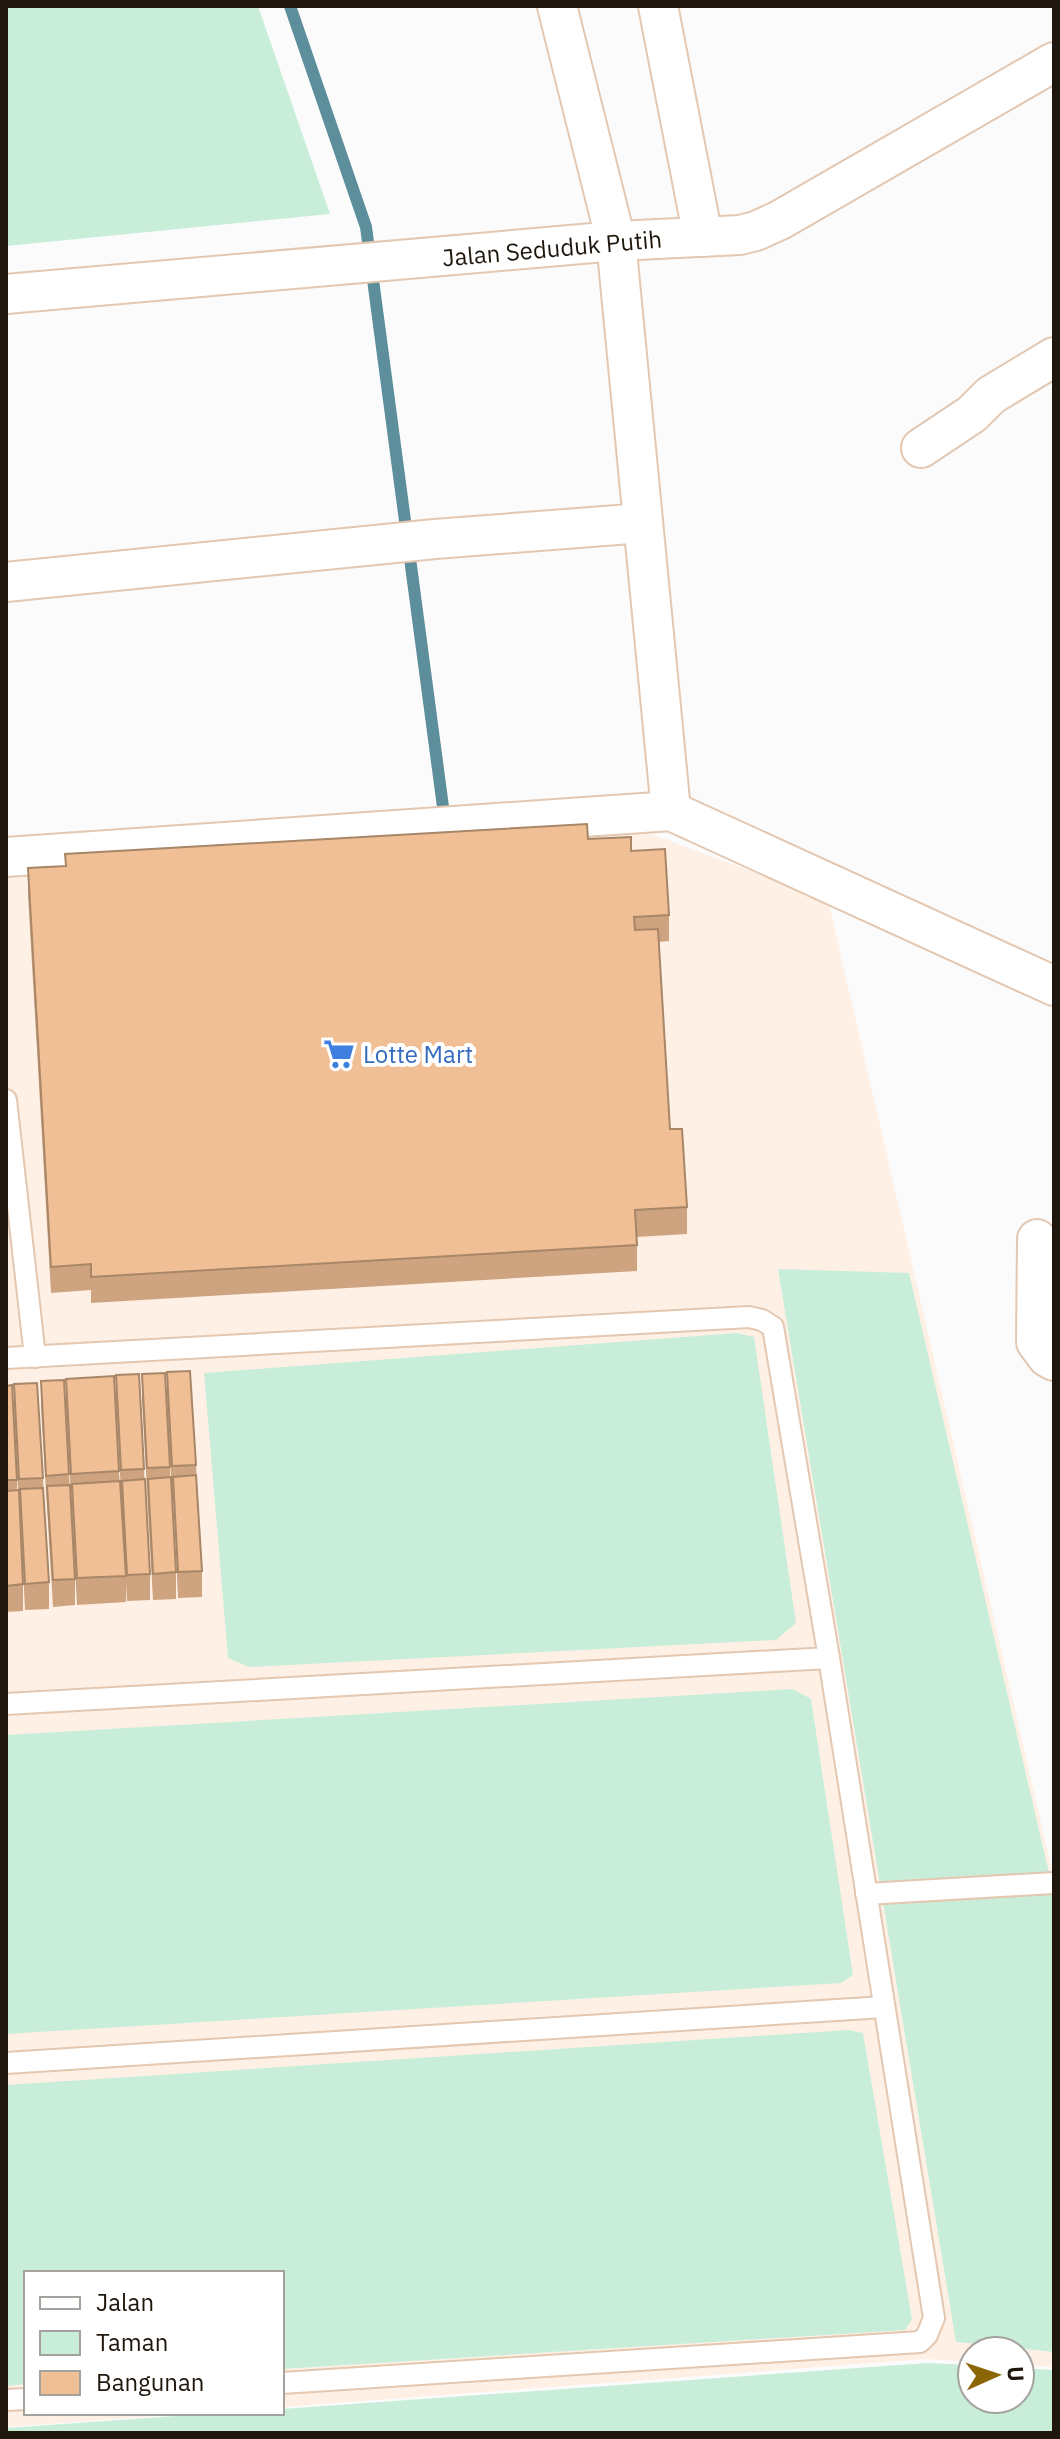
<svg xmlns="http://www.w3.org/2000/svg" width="1060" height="2439" font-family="'IBM Plex Sans',sans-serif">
  <rect width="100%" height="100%" fill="#fbfbfb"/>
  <path fill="#fef0e5" d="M 646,832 L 828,900 L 1054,1879 L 1054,2367 L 1020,2365 L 1020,2351 L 972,2351 L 972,2362 L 927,2359 L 282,2407 L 282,2273 L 26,2273 L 26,2413 L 197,2413 L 6,2427 L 6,872 Z"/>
  <g fill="#c8eeda">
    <path d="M 6,6 L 258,6 L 330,214 L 6,246 Z"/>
    <path d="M 778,1269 L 909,1273 L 1054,1894 L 1054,2352 L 956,2342 Z"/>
    <path d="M 737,1333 L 754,1337 L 796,1623 L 776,1640 L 249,1667 L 228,1658 L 204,1373 Z"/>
    <path d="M 793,1689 L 811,1699 L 853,1975 L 841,1983 L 6,2034 L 6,1735 Z"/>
    <path d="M 849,2030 L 863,2033 L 912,2319 L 905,2330 L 282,2369 L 282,2273 L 26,2273 L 26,2384 L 6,2386 L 6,2085 Z"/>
    <path d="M 928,2363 L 972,2365 L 972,2399 L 1020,2399 L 1020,2368 L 1054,2370 L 1054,2433 L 6,2433 L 6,2428 L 219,2413 L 282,2413 L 282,2409 Z"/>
  </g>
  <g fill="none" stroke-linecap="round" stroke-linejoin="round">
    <path stroke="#5d8e9b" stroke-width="12" d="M 290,6 L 366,227 L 445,822"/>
    <defs>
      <g id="lane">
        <path d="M 6,1100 L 35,1357"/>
        <path d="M 6,1358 L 749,1317 L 762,1320 L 773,1327 L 829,1658 L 934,2318 L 927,2335 L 920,2342 L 282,2383"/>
        <path d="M 6,1704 L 829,1658"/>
        <path d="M 866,1894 L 1054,1883"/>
        <path d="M 6,2063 L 884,2007"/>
        <path d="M 6,2400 L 26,2399"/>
      </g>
      <g id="street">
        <path d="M 557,6 L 616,241 L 671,811"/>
        <path d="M 658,6 L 703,237"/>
        <path d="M 6,294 L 616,241 L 740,235 L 756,231 L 780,220 L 1054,62"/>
        <path d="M 921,448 L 972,414 L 991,395 L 1054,357"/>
        <path d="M 6,582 L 435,539 L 643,523"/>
        <path d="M 6,857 L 671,811 L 1054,986"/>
        <path d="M 1037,1239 L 1036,1342 L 1047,1357 L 1054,1361"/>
      </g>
    </defs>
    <use href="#lane" stroke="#e3c7b0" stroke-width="24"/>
    <use href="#street" stroke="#e3c7b0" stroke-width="42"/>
    <use href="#lane" stroke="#fff" stroke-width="20"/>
    <use href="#street" stroke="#fff" stroke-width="38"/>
  </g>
  <g fill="#cea480">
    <path d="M 588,839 L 631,851 L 669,915 L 669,941 L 659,942 L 670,1129 L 687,1207 L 687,1234 L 637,1237 L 637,1271 L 91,1303 L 91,1290 L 51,1293 L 28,895 L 28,868 L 65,866 L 65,854 Z"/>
    <path d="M 167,1372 L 196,1465 L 202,1571 L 202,1597 L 178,1598 L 173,1493 L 172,1493 L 176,1572 L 176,1599 L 153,1600 L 142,1400 L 142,1374 L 170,1467 L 170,1478 L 171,1477 L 167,1398 Z"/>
    <path d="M 116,1375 L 144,1469 L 150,1574 L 150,1600 L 127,1601 L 116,1402 Z"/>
    <path d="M 66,1379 L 119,1471 L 126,1576 L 126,1602 L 77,1605 L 66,1406 Z"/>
    <path d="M 41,1381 L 69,1474 L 75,1579 L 75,1605 L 53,1607 L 41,1408 Z"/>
    <path d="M 14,1384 L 43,1478 L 49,1582 L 49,1609 L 25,1610 L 20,1505 L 19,1505 L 23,1584 L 23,1611 L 6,1612 L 6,1386 L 17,1480 L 17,1490 L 18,1490 L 14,1411 Z"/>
  </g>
  <g fill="#f0bf95" stroke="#a88668" stroke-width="2">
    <path d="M 587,824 L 588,839 L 631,837 L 631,851 L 665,849 L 669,915 L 634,917 L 635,930 L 658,929 L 670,1129 L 682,1129 L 687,1207 L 635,1210 L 637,1245 L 91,1277 L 91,1264 L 51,1267 L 28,868 L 66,866 L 65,854 Z"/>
    <path d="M 190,1371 L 196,1465 L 172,1466 L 167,1372 Z"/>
    <path d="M 165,1373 L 170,1467 L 147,1468 L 142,1374 Z"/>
    <path d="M 139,1374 L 144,1469 L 121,1470 L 116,1375 Z"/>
    <path d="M 114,1376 L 119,1471 L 71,1474 L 66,1379 Z"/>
    <path d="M 64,1380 L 69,1474 L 46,1476 L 41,1381 Z"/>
    <path d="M 37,1383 L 43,1478 L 19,1479 L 14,1384 Z"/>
    <path d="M 12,1385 L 17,1480 L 6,1480 L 6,1386 Z"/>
    <path d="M 196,1475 L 202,1571 L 178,1572 L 173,1477 Z"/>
    <path d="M 171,1477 L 176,1572 L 153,1574 L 148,1479 Z"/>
    <path d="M 145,1479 L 150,1574 L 127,1575 L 122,1481 Z"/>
    <path d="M 120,1481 L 126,1576 L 77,1578 L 72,1484 Z"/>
    <path d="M 70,1485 L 75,1579 L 53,1580 L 47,1486 Z"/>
    <path d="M 43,1488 L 49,1582 L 25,1584 L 20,1489 Z"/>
    <path d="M 19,1490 L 23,1584 L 6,1586 L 6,1491 Z"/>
  </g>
  <defs>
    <symbol id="supermarket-bare" viewBox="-9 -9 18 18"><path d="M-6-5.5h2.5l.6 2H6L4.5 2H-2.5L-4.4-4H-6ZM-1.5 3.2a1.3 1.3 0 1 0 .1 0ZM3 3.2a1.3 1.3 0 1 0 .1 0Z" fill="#3f7fe0" stroke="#fff" stroke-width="2.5" paint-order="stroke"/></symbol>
  </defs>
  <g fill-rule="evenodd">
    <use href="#supermarket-bare" x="317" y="1032" width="44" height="44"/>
  </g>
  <g text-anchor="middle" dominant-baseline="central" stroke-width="8" stroke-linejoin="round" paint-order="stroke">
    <g font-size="24" fill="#1f160d" stroke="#fff">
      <text transform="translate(552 248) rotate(-5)">Jalan Seduduk Putih</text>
    </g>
    <g font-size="24" fill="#366cbe" stroke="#fff" text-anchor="start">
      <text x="363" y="1054">Lotte Mart</text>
    </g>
  </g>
  <rect width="1060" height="2439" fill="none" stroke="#1f160d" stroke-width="16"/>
  <rect x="24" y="2271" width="260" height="144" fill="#ffffff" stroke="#a5a29e" stroke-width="2"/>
  <rect x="40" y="2297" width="40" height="12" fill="#ffffff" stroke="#a5a29e" stroke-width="2"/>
  <text x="96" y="2311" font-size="24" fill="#1f160d">Jalan</text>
  <rect x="40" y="2331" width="40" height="24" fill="#c8eeda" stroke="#a5a29e" stroke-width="2"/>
  <text x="96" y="2351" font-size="24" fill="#1f160d">Taman</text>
  <rect x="40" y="2371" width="40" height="24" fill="#f0bf95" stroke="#a5a29e" stroke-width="2"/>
  <text x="96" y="2391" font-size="24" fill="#1f160d">Bangunan</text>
  <g transform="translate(996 2375) rotate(87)"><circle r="38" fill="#ffffff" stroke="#a5a29e" stroke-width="2"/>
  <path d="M0-6L14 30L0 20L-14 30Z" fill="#8c6507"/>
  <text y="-12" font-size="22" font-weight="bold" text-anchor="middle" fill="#1f160d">U</text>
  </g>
</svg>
